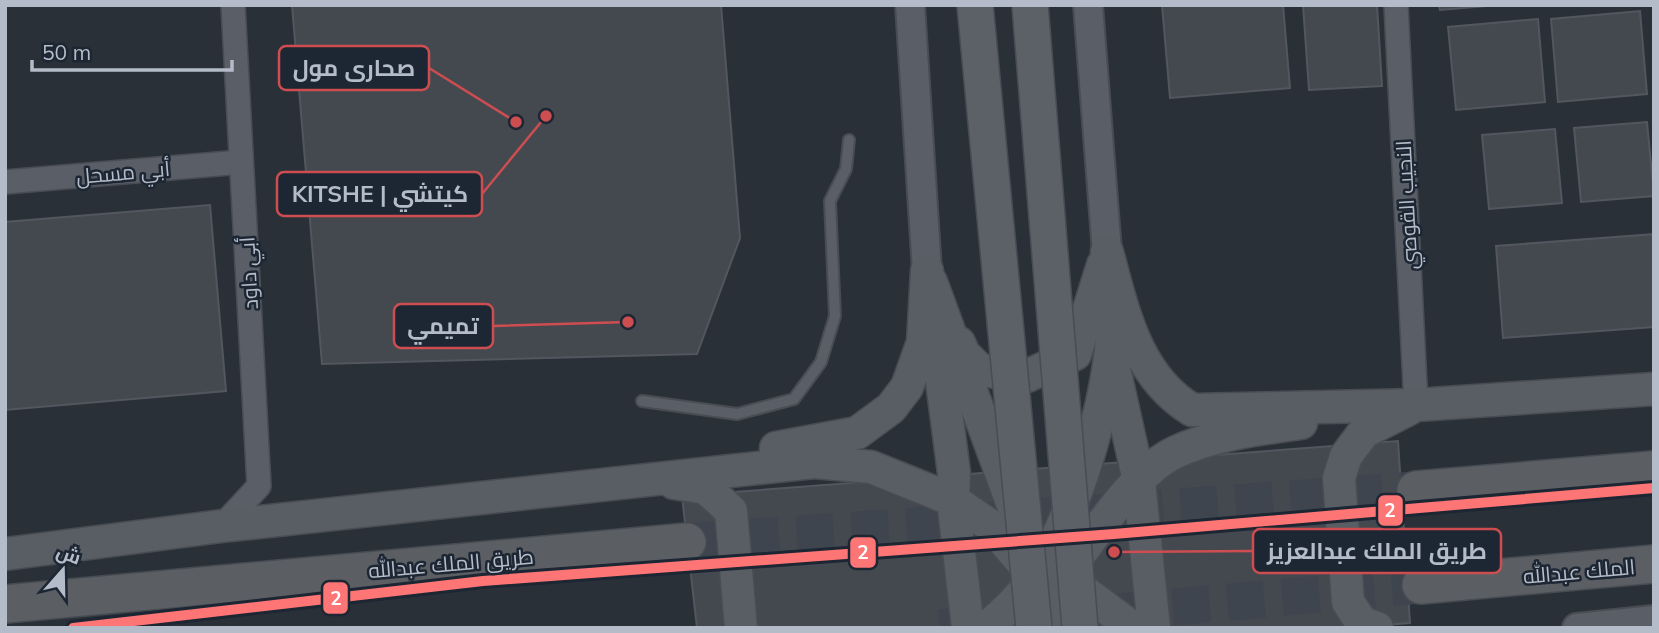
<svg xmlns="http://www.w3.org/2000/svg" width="1659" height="633" font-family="Mulish,Cairo,sans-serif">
  <rect width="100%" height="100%" fill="#2a3038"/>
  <g fill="#444950" stroke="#52575f" stroke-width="2">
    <path d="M 292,5 L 721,5 L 740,238 L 697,354 L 322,364 Z"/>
    <path d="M 1162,5 L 1283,5 L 1290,88 L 1170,98 Z"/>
    <path d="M 1303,5 L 1377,5 L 1382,86 L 1309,90 Z"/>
    <path d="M 1439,5 L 1499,5 L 1440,10 Z"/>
    <path d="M 1640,11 L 1647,94 L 1558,102 L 1551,19 Z"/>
    <path d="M 1538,19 L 1545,102 L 1456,110 L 1448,27 Z"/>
    <path d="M 1647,122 L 1654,196 L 1581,202 L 1574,128 Z"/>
    <path d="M 1555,129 L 1562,203 L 1489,209 L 1482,135 Z"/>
    <path d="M 210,205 L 226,391 L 5,410 L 5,222 Z"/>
    <path d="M 1654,234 L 1654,327 L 1503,338 L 1496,246 Z"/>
    <path d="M 1398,441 L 1410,623 L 1344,628 L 697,628 L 682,496 Z"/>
  </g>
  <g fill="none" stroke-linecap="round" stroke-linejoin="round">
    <g stroke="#3f454e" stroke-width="37" stroke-dasharray="37 18" stroke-linecap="butt">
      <path d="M 687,542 L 1416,490"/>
      <path d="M 1118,612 L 1421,585"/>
      <path d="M 940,628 L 1001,622"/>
    </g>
    <defs>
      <path id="service" d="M 642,401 L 737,414 L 794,399 L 821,362 L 835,316 L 830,201 L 846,169 L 849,140"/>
      <g id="minor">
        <path d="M 1396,5 L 1416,405"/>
        <path d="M 5,182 L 241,162"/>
        <path d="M 222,526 L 259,486 L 233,5"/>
      </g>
      <g id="tertiary">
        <path d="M 910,5 L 927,271"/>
        <path d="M 1088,5 L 1107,252"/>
        <path d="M 1577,628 L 1654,620"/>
      </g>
      <g id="secondary">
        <path d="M 1107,252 C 1123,311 1136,376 1192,410 L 1416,405 L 1654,389"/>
        <path d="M 931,282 L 1017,516"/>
        <path d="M 935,328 L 954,473 L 953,500 L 968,628"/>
        <path d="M 959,343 L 964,354 L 980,370 L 1027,376 L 1075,354 L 1103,265"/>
        <path d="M 1113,364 L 1139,481 L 1154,628"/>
        <path d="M 776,448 L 857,433 L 891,408 L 907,387 L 923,342 L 927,271"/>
        <path d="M 674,483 L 706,488 L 731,511 L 741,628"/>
        <path d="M 5,554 L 222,526 L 814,462 L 871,467 L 953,500 L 991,526 L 1035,577 L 1072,628"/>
        <path d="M 1061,574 L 1133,628"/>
        <path d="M 1065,574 C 1094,537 1133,472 1176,452 C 1215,434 1259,429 1301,423"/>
        <path d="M 986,628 C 1004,613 1021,597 1034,578 C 1076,519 1119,373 1112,302"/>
        <path d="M 1377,628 L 1362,623 L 1348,602 L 1339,478 L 1346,456 L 1364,432 L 1409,409"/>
      </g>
      <g id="trunk">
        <path d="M 1416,490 L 1654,470"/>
        <path d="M 1421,585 L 1654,564"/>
        <path d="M 5,604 L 687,542"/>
      </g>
    </defs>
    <use href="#service" stroke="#484c53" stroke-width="14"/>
    <use href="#minor" stroke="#484c53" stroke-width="26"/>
    <use href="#tertiary" stroke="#484c53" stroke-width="32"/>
    <use href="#secondary" stroke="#484c53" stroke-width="35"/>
    <use href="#trunk" stroke="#474c53" stroke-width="40"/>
    <use href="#service" stroke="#5a5e66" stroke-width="10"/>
    <use href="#minor" stroke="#5a5e66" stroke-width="23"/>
    <use href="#tertiary" stroke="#5a5e66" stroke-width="28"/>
    <use href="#secondary" stroke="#595d64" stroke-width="32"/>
    <use href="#trunk" stroke="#5b5f64" stroke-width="37"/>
    <defs>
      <g id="primary-bridge">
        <path d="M 975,5 L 1034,628"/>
        <path d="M 1030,5 L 1080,628"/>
      </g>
    </defs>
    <use href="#primary-bridge" stroke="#484c55" stroke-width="38" stroke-linecap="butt"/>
    <use href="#primary-bridge" stroke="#5c6168" stroke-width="35"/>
    <defs>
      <path id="metro-1" d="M 73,628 L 483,581 L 1114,534 L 1654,488"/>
    </defs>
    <use href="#metro-1" stroke="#1d2633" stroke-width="16"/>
    <use href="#metro-1" stroke="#fd7575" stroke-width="10"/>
  </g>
  <g text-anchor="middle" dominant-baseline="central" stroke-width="5" stroke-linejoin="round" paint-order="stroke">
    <g font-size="21" fill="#b4bcc9" stroke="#1d2633">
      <text transform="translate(123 172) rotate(-5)">أبي مسحل</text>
      <text transform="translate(1406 205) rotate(-93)">النجيب القوصي</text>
      <text transform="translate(248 273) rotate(-93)">أبي داود</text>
      <text transform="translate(451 563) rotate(-5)">طريق الملك عبدالله</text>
      <text transform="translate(1579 571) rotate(-5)">الملك عبدالله</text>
    </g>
  </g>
  <path fill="none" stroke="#ce4d50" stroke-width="2.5" d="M516 122L429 68M546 116L482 194M628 322L493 326M1114 552L1253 551"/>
  <g fill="#ce4d50" stroke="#1d2633" stroke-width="2.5">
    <circle cx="516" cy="122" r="7"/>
    <circle cx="546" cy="116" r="7"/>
    <circle cx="628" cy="322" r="7"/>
    <circle cx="1114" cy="552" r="7"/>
  </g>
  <g fill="#1d2633" stroke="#ce4d50" stroke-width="2.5">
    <rect x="279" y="46" width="150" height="44" rx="7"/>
    <rect x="277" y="172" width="205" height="44" rx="7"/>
    <rect x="394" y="304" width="99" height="44" rx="7"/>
    <rect x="1253" y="529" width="248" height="44" rx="7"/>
  </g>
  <g font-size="23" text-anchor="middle" font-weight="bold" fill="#b4bcc9">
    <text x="354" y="76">صحارى مول</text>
    <text x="380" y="202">KITSHE | كيتشي</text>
    <text x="443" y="334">تمیمي</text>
    <text x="1377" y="559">طريق الملك عبدالعزيز</text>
  </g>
  <g stroke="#1d2633" stroke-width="2.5">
    <rect x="1377" y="494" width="27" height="33" rx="7" fill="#fd7575"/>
    <rect x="849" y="536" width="28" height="33" rx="7" fill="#fd7575"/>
    <rect x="322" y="581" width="27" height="34" rx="7" fill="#fd7575"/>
  </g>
  <g font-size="19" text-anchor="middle" font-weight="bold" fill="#fff">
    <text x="1390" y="517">2</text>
    <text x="863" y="559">2</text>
    <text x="336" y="605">2</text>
  </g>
  <rect width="1659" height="633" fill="none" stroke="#b4bcc9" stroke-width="14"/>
  <g transform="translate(63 570) rotate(20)" stroke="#1d2633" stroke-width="5" paint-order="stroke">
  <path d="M0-5L12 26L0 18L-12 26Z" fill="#b4bcc9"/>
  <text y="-10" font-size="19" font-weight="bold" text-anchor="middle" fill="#b4bcc9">ش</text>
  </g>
  <path d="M32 60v10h200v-10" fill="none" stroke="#b4bcc9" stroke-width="3.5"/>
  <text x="42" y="60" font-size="21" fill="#b4bcc9" stroke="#1d2633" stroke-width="5" paint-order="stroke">50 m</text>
</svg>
